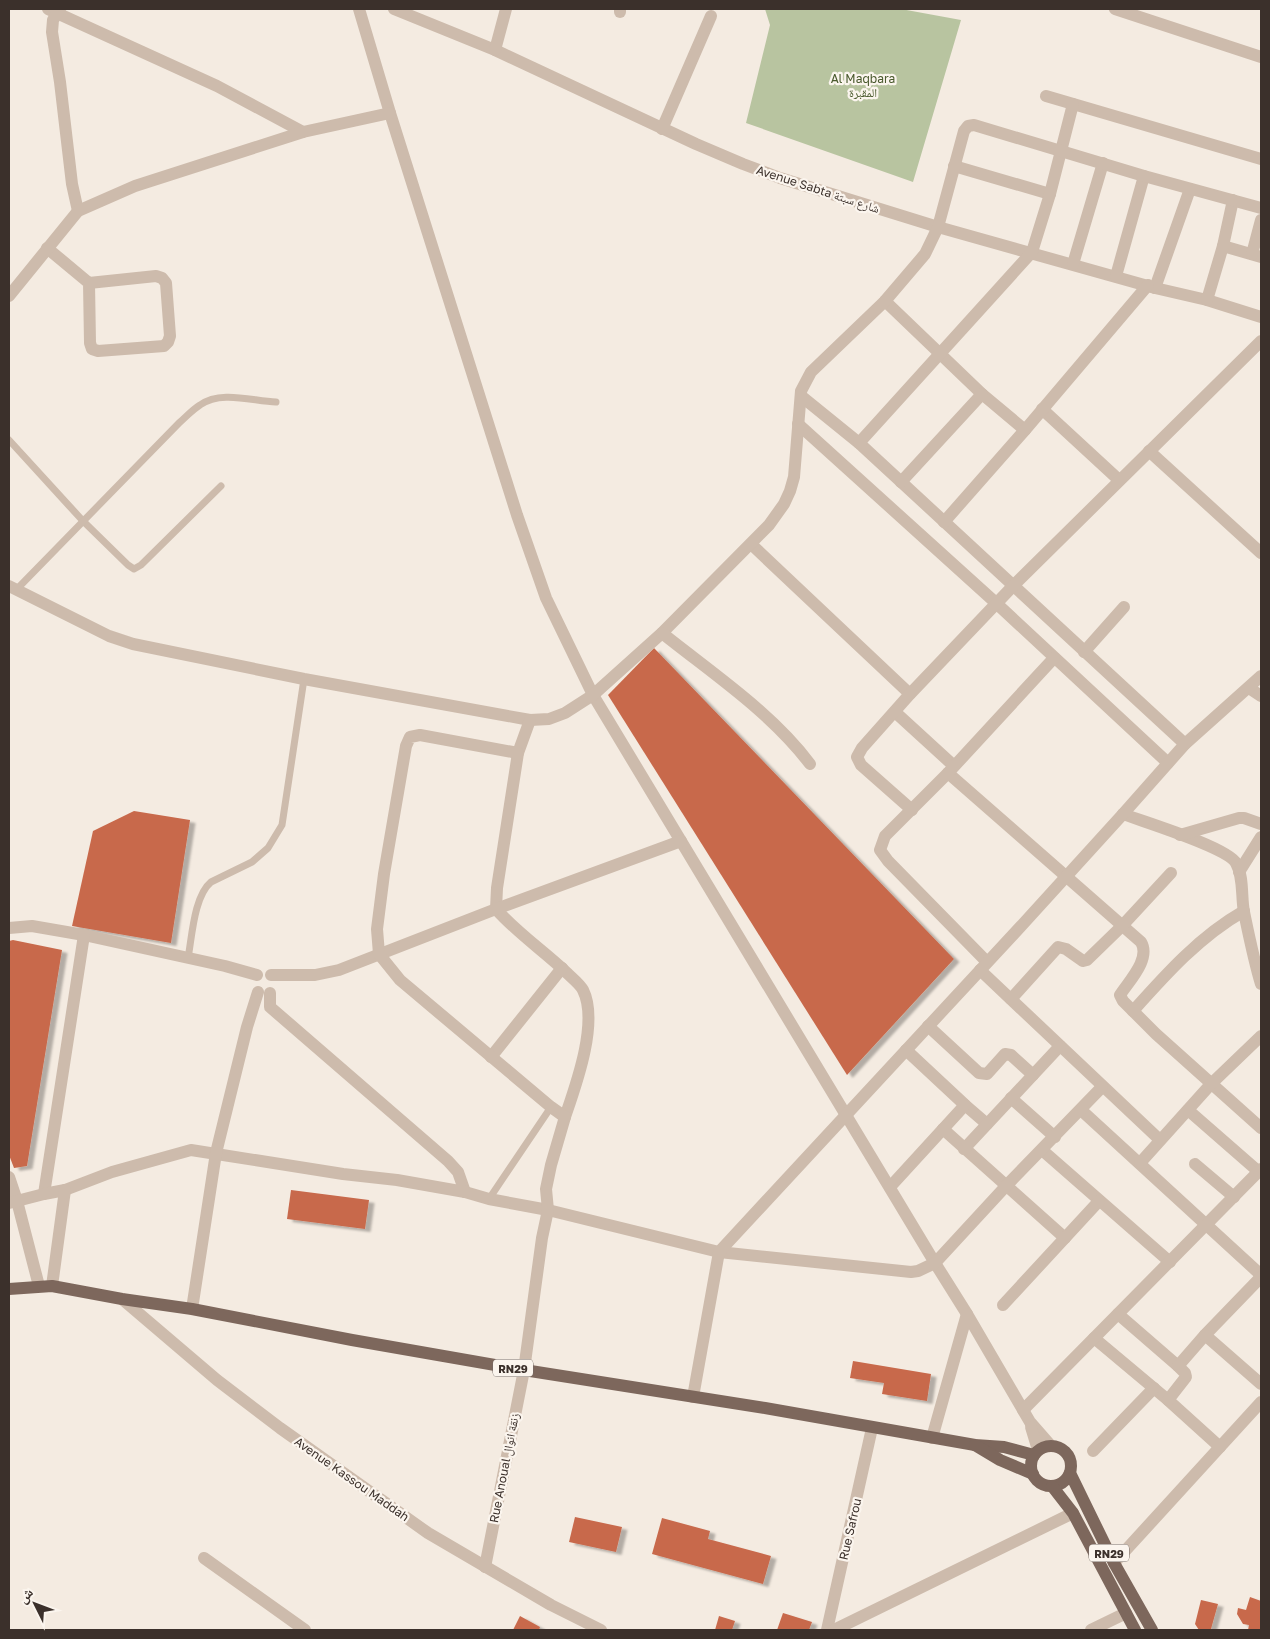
<svg xmlns="http://www.w3.org/2000/svg" width="1270" height="1639" font-family="'Golos Text','Noto Naskh Arabic',sans-serif">
  <defs>
    <filter id="shadow"><feDropShadow dx="5.5" dy="3" stdDeviation="1" flood-color="#0004"/></filter>
  </defs>
  <rect width="100%" height="100%" fill="#f4ebe1"/>
  <path fill="#b8c4a0" d="M 765,9 L 901,9 L 961,20 L 913,182 L 746,123 L 770,25 Z"/>
  <g fill="#c8694b" filter="url(#shadow)">
    <path d="M 654,648 L 954,959 L 847,1075 L 608,695 Z"/>
    <path d="M 134,811 L 190,820 L 171,943 L 72,926 L 93,831 Z"/>
    <path d="M 13,940 L 62,950 L 27,1166 L 14,1168 L 9,1155 L 9,941 Z"/>
    <path d="M 291,1190 L 369,1200 L 365,1229 L 287,1219 Z"/>
    <path d="M 853,1361 L 931,1374 L 927,1401 L 882,1394 L 884,1383 L 850,1378 Z"/>
    <path d="M 575,1517 L 622,1527 L 616,1552 L 569,1542 Z"/>
    <path d="M 662,1518 L 710,1531 L 708,1539 L 771,1556 L 763,1584 L 652,1554 Z"/>
    <path d="M 1250,1597 L 1261,1601 L 1261,1630 L 1248,1630 L 1249,1625 L 1243,1624 L 1237,1614 L 1238,1608 L 1246,1610 Z"/>
    <path d="M 1201,1600 L 1218,1604 L 1211,1629 L 1212,1630 L 1199,1630 L 1195,1624 Z"/>
    <path d="M 783,1613 L 812,1622 L 809,1630 L 777,1630 Z"/>
    <path d="M 520,1616 L 540,1627 L 539,1630 L 513,1630 Z"/>
    <path d="M 719,1616 L 735,1621 L 732,1630 L 715,1630 Z"/>
  </g>
  <g fill="none" stroke-linecap="round" stroke-linejoin="round">
    <g stroke="#cdbbac" stroke-width="7">
      <path d="M 9,440 L 83,521 L 128,565 L 134,569 L 141,565 L 221,486"/>
      <path d="M 16,590 L 179,423 C 186,417 192,410 200,405 C 221,390 252,401 276,402"/>
      <path d="M 188,958 C 192,937 194,896 211,882 L 252,862 L 268,848 L 282,825 L 304,679"/>
      <path d="M 489,1199 L 551,1107"/>
    </g>
    <g stroke="#cdbbac" stroke-width="12">
      <path d="M 48,9 L 217,86 L 303,132"/>
      <path d="M 60,9 L 53,20 L 52,32 L 60,82 L 72,184 L 78,211"/>
      <path d="M 359,9 L 390,113 L 517,515 L 546,598 L 593,695 L 935,1263 L 967,1314 L 1030,1422 L 1051,1446"/>
      <path d="M 394,9 L 495,50 L 696,144 L 743,164 L 780,178 L 938,227 L 1155,288 L 1207,300 L 1261,317"/>
      <path d="M 620,9 L 620,12"/>
      <path d="M 1115,9 L 1261,57"/>
      <path d="M 495,50 L 506,9"/>
      <path d="M 1046,96 L 1261,159"/>
      <path d="M 662,129 L 711,16"/>
      <path d="M 954,166 L 1050,194"/>
      <path d="M 1223,246 L 1261,257"/>
      <path d="M 47,248 L 89,283 L 156,276 L 162,278 L 166,283 L 170,336 L 168,342 L 164,346 L 98,351 L 92,349 L 90,343 L 89,283"/>
      <path d="M 1252,254 L 1261,220"/>
      <path d="M 1073,264 L 1103,163"/>
      <path d="M 1116,276 L 1144,176"/>
      <path d="M 1155,288 L 1190,189"/>
      <path d="M 9,296 L 78,211 L 135,186 L 303,132 L 390,113"/>
      <path d="M 1207,300 L 1223,246 L 1233,200"/>
      <path d="M 885,301 L 982,394 L 1025,430"/>
      <path d="M 801,396 L 859,443 L 1185,744"/>
      <path d="M 1042,409 L 1119,480"/>
      <path d="M 798,424 L 996,603 L 1168,763"/>
      <path d="M 859,443 L 1032,252 L 1050,194 L 1073,104"/>
      <path d="M 1149,451 L 1261,553"/>
      <path d="M 901,482 L 982,394"/>
      <path d="M 944,522 L 1025,430 L 1148,285"/>
      <path d="M 751,544 L 910,694"/>
      <path d="M 9,586 L 109,636 L 133,644 L 304,679 L 530,720 L 549,719 L 565,713 L 593,695 L 662,633 L 769,525 L 784,504 L 790,491 L 794,477 L 801,391 L 811,372 L 885,301 L 925,254 L 938,227 L 964,131 L 968,126 L 974,125 L 1144,176 L 1261,208"/>
      <path d="M 662,633 C 712,673 772,713 810,764"/>
      <path d="M 1084,652 L 1124,607"/>
      <path d="M 1249,688 L 1261,696"/>
      <path d="M 895,712 L 954,766"/>
      <path d="M 530,720 L 518,753 L 497,888 L 496,909 C 517,933 544,951 567,973 C 572,978 580,984 583,990 C 599,1022 576,1085 565,1117"/>
      <path d="M 948,773 L 1141,942 C 1151,959 1129,981 1120,995 L 1123,1001 L 1156,1034 L 1261,1128"/>
      <path d="M 912,810 L 861,765 L 857,757 L 862,748 L 910,694 L 1014,585 L 1261,341"/>
      <path d="M 1123,814 C 1144,822 1227,847 1236,863 C 1244,877 1241,897 1244,912 C 1249,936 1254,961 1261,984"/>
      <path d="M 1180,835 L 1239,818 L 1244,818 L 1261,824"/>
      <path d="M 1239,872 L 1261,837"/>
      <path d="M 9,928 L 32,926 L 84,935 L 225,966 L 257,975"/>
      <path d="M 987,962 L 888,861 L 880,850 L 885,836 L 948,773 L 1054,658"/>
      <path d="M 980,970 L 1160,1140"/>
      <path d="M 271,975 L 315,975 L 339,970 L 496,909 L 681,841"/>
      <path d="M 270,993 L 270,1007 L 448,1161 L 458,1172 L 465,1192"/>
      <path d="M 1011,999 L 1058,947 L 1066,949 L 1083,961 L 1087,960 L 1122,926 L 1171,873"/>
      <path d="M 1133,1011 C 1166,974 1200,936 1244,911"/>
      <path d="M 928,1026 L 979,1073 L 987,1074 L 1005,1054 L 1011,1055 L 1033,1075"/>
      <path d="M 491,1057 L 562,968"/>
      <path d="M 1011,1098 L 1055,1137"/>
      <path d="M 965,1105 L 987,1124"/>
      <path d="M 1081,1110 L 1261,1275"/>
      <path d="M 1188,1110 L 1259,1172"/>
      <path d="M 943,1129 L 1065,1238"/>
      <path d="M 964,1149 L 1060,1046"/>
      <path d="M 1042,1150 L 1170,1262"/>
      <path d="M 1140,1163 L 1211,1084 L 1261,1036"/>
      <path d="M 1195,1164 L 1234,1197"/>
      <path d="M 9,1177 L 17,1201 L 39,1286"/>
      <path d="M 890,1187 L 965,1105 L 906,1050"/>
      <path d="M 44,1194 L 84,935"/>
      <path d="M 9,1203 L 44,1194 L 65,1190 L 112,1172 L 191,1150 L 343,1174 L 397,1180 L 465,1192 L 489,1199 L 548,1210 L 719,1252 L 911,1272 L 918,1271 L 935,1263 L 1006,1186 L 1102,1087"/>
      <path d="M 52,1286 L 65,1190"/>
      <path d="M 122,1299 L 217,1380 L 280,1428 L 428,1533 L 551,1605 L 601,1630"/>
      <path d="M 1003,1305 L 1099,1201"/>
      <path d="M 192,1309 L 216,1153 L 247,1027 L 258,992"/>
      <path d="M 1118,1314 L 1178,1366 L 1205,1335 L 1261,1277"/>
      <path d="M 1205,1335 L 1261,1384"/>
      <path d="M 1094,1338 L 1168,1400 L 1220,1447"/>
      <path d="M 693,1397 L 719,1252 L 1023,924 L 1123,814 L 1185,744 L 1261,676"/>
      <path d="M 1168,1400 L 1186,1377 L 1185,1373 L 1178,1366"/>
      <path d="M 1023,1410 L 1261,1169"/>
      <path d="M 1031,1427 L 1038,1450"/>
      <path d="M 932,1438 L 967,1314"/>
      <path d="M 1093,1451 L 1154,1388"/>
      <path d="M 204,1558 L 305,1630"/>
      <path d="M 1114,1563 L 1261,1402"/>
      <path d="M 485,1567 L 524,1370 L 542,1238 L 548,1210 L 546,1189 L 551,1165 L 565,1117 L 551,1107 L 400,980 L 379,954 L 377,929 L 384,874 L 406,746 L 410,737 L 420,735 L 518,753"/>
      <path d="M 827,1630 L 872,1428"/>
      <path d="M 834,1630 L 1073,1513"/>
      <path d="M 1091,1630 L 1126,1613"/>
    </g>
    <g stroke="#7d675c" stroke-width="12">
      <path d="M 9,1289 L 52,1286 L 122,1299 L 192,1309 L 352,1340 L 524,1370 L 765,1408 L 975,1445 L 1004,1447 L 1034,1455"/>
      <path d="M 975,1445 L 1000,1460 L 1033,1474"/>
      <circle cx="1051" cy="1466" r="20"/>
      <path d="M 1070,1473 L 1114,1563 L 1152,1630"/>
      <path d="M 1052,1486 L 1073,1513 L 1135,1630"/>
    </g>
  </g>
  <g text-anchor="middle" dominant-baseline="central" stroke-width="4.5" stroke-linejoin="round" paint-order="stroke">
    <g fill="#fbf5ee" stroke="#756b66" stroke-width="1">
      <rect x="493" y="1359.5" width="40" height="17" rx="4"/>
      <rect x="1089" y="1544.5" width="40" height="17" rx="4"/>
    </g>
    <g font-size="11" font-weight="bold" fill="#3b302b">
      <text x="513" y="1368">RN29</text>
      <text x="1109" y="1553">RN29</text>
    </g>
    <g font-size="12" fill="#4a5a2e" stroke="#fbf5ee">
      <text x="863" y="78">Al Maqbara<tspan x="863" dy="14">المقبرة</tspan></text>
    </g>
    <g font-size="12" fill="#3b302b" stroke="#fbf5ee">
      <text transform="translate(818 189) rotate(18)">Avenue Sabta شارع سبتة</text>
      <text transform="translate(504 1468) rotate(-79)">Rue Anoual زنقة انوال</text>
      <text transform="translate(352 1479) rotate(35)">Avenue Kassou Maddah</text>
      <text transform="translate(850 1529) rotate(-77)">Rue Safrou</text>
    </g>
  </g>
  <rect width="1270" height="1639" fill="none" stroke="#3b302b" stroke-width="20"/>
  <g transform="translate(35 1604) rotate(312)" stroke="#fbf5ee" stroke-width="4" paint-order="stroke">
  <path d="M0-4L9 19L0 12L-9 19Z" fill="#3b302b"/>
  <text y="-8" font-size="14" font-weight="bold" text-anchor="middle" fill="#3b302b">ش</text>
  </g>
</svg>
